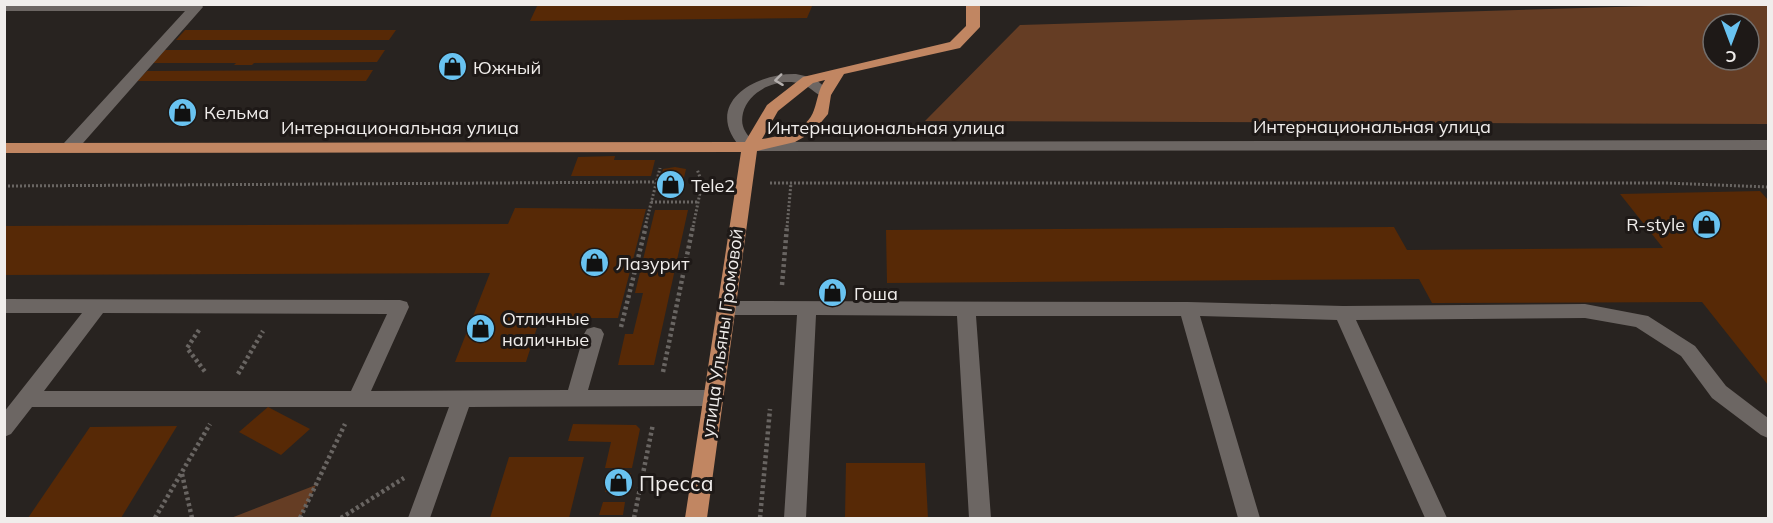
<svg xmlns="http://www.w3.org/2000/svg" width="1773" height="523" font-family="Mulish,sans-serif">
  <rect width="100%" height="100%" fill="#282320"/>
  <g fill="#653d24" fill-rule="evenodd">
    <path d="M 1682,5 L 1768,5 L 1768,124 L 925,121 L 1020,25 ZM 1713,24 L 1749,24 L 1749,60 L 1713,60 Z"/>
    <path d="M 316,485 L 300,518 L 231,518 Z"/>
  </g>
  <g fill="#572906">
    <path d="M 538,4 L 813,4 L 807,18 L 530,21 Z"/>
    <path d="M 185,30 L 396,30 L 389,40 L 176,40 Z"/>
    <path d="M 165,50 L 385,50 L 377,62 L 254,63 L 252,65 L 234,65 L 236,63 L 153,63 Z"/>
    <path d="M 373,70 L 366,81 L 137,81 L 147,71 Z"/>
    <path d="M 615,156 L 614,160 L 655,160 L 651,176 L 571,176 L 578,157 Z"/>
    <path d="M 675,167 L 686,169 L 681,191 L 668,194 L 658,191 L 663,169 Z"/>
    <path d="M 1760,191 L 1768,200 L 1768,385 L 1702,302 L 1432,303 L 1419,279 L 887,283 L 886,230 L 1394,227 L 1407,250 L 1663,248 L 1620,194 Z"/>
    <path d="M 515,208 L 646,209 L 618,318 L 540,318 L 526,362 L 455,362 L 490,273 L 4,275 L 4,226 L 508,224 Z"/>
    <path d="M 655,210 L 688,210 L 654,365 L 618,365 L 625,334 L 633,334 L 643,293 L 635,293 Z"/>
    <path d="M 268,407 L 310,429 L 281,455 L 239,432 Z"/>
    <path d="M 573,424 L 636,425 L 640,429 L 632,468 L 605,468 L 611,442 L 568,441 Z"/>
    <path d="M 177,426 L 121,518 L 28,518 L 90,427 Z"/>
    <path d="M 509,457 L 584,457 L 569,518 L 490,518 Z"/>
    <path d="M 846,463 L 925,463 L 928,518 L 845,518 Z"/>
    <path d="M 631,473 L 627,492 L 605,492 L 609,474 Z"/>
    <path d="M 603,502 L 625,502 L 623,515 L 599,515 Z"/>
  </g>
  <g fill="none" stroke-linecap="round" stroke-linejoin="round">
    <g stroke="#696562" stroke-width="3" stroke-dasharray="2 2" stroke-linecap="butt">
      <path d="M 702,183 L 718,183"/>
      <path d="M 770,183 L 1666,183 L 1768,187"/>
      <path d="M 4,186 L 656,182"/>
      <path d="M 651,202 L 698,202"/>
      <path d="M 645,227 L 660,168"/>
      <path d="M 693,227 L 702,183 L 697,169"/>
      <path d="M 787,227 L 791,183"/>
    </g>
    <g stroke="#696562" stroke-width="4.5" stroke-dasharray="3 3" stroke-linecap="butt">
      <path d="M 782,285 L 787,226"/>
      <path d="M 621,327 L 646,226"/>
      <path d="M 199,330 L 187,348 L 206,373"/>
      <path d="M 663,372 L 693,226"/>
      <path d="M 238,374 L 263,331"/>
      <path d="M 182,474 L 192,518"/>
      <path d="M 155,518 L 210,424"/>
      <path d="M 300,518 L 345,424"/>
      <path d="M 341,518 L 404,478"/>
      <path d="M 634,518 L 653,424"/>
      <path d="M 760,518 L 770,409"/>
    </g>
    <g fill="#6c6663" fill-rule="evenodd">
      <path d="M 4,4 L 201,4 L 203,7 L 76,151 L 70,152 L 62,147 L 64,143 L 185,11 L 4,11 Z"/>
      <path d="M 796,74 L 814,78 L 832,93 L 830,96 C 817,99 813,87 801,84 C 779,77 749,90 743,113 C 740,126 745,133 754,142 L 1768,140 L 1768,150 L 744,151 C 700,107 751,73 796,74 Z"/>
      <path d="M 4,299 L 400,300 L 407,302 L 409,307 L 371,391 L 568,390 L 584,334 L 587,329 L 594,327 L 601,329 L 604,334 L 588,390 L 712,390 L 719,392 L 722,398 L 719,404 L 712,406 L 469,407 L 430,518 L 408,518 L 449,407 L 32,407 L 11,434 L 4,437 L 4,412 L 82,313 L 4,313 ZM 103,313 L 387,314 L 351,391 L 44,391 Z"/>
      <path d="M 727,301 L 1188,302 L 1343,306 L 1585,304 L 1648,316 L 1695,346 L 1726,386 L 1768,418 L 1768,438 L 1761,435 L 1712,398 L 1681,356 L 1636,327 L 1585,318 L 1356,320 L 1447,518 L 1425,518 L 1337,320 L 1200,316 L 1260,518 L 1238,518 L 1181,316 L 976,316 L 991,518 L 969,518 L 957,316 L 816,315 L 806,518 L 784,518 L 797,315 L 727,315 L 720,313 L 718,308 L 720,303 Z"/>
    </g>
    <path fill="#c18662" fill-rule="evenodd" d="M 966,4 L 980,4 L 980,27 L 960,48 L 844,74 L 831,95 L 828,114 L 813,132 L 795,142 L 757,151 L 707,518 L 685,518 L 741,152 L 4,153 L 4,143 L 745,142 L 767,105 L 803,77 L 950,42 L 966,26 ZM 825,80 C 818,90 818,99 814,110 C 807,131 781,136 762,139 L 778,111 L 813,83 Z"/>
  </g>
  <defs><path id="oneway-chevron" d="M-2-3.5L2.5 0L-2 3.5" fill="none" stroke-width="1.6" stroke-linecap="round" stroke-linejoin="round" transform="scale(1.5)"/></defs>
  <use stroke="#b5b0ae" href="#oneway-chevron" transform="translate(779 80) rotate(173)"/>
  <defs>
    <symbol id="shop-disc" viewBox="-11 -11 22 22"><circle r="9.5" fill="#69c3f1" stroke="#1e1917"/><path d="M-5-2.5h2.3a2.7 3.5 0 0 1 5.4 0H5L5.5 6h-11ZM-1.5-2.5h3a1.5 2.3 0 0 0-3 0Z" fill="#111"/></symbol>
  </defs>
  <g fill-rule="evenodd">
    <use href="#shop-disc" x="436" y="50" width="33" height="33"/>
    <use href="#shop-disc" x="166" y="96" width="33" height="33"/>
    <use href="#shop-disc" x="654" y="168" width="33" height="33"/>
    <use href="#shop-disc" x="1690" y="208" width="33" height="33"/>
    <use href="#shop-disc" x="578" y="246" width="33" height="33"/>
    <use href="#shop-disc" x="816" y="276" width="33" height="33"/>
    <use href="#shop-disc" x="464" y="312" width="33" height="33"/>
    <use href="#shop-disc" x="602" y="466" width="33" height="33"/>
  </g>
  <g text-anchor="middle" dominant-baseline="central" stroke-width="6" stroke-linejoin="round" paint-order="stroke">
    <g font-size="18" fill="#f0edeb" stroke="#1e1917" text-anchor="start">
      <text x="473" y="67">Южный</text>
      <text x="204" y="112">Кельма</text>
      <text x="691" y="185">Tele2</text>
      <text x="1685" y="224" text-anchor="end">R-style</text>
      <text x="616" y="263">Лазурит</text>
      <text x="854" y="293">Гоша</text>
      <text x="502" y="318">Отличные<tspan x="502" dy="21">наличные</tspan></text>
    </g>
    <g font-size="18" fill="#f0edeb" stroke="#1e1917">
      <text x="1372" y="126">Интернациональная улица</text>
      <text x="400" y="127">Интернациональная улица</text>
      <text x="886" y="127">Интернациональная улица</text>
      <text transform="translate(722 333) rotate(-82)">улица Ульяны Громовой</text>
    </g>
    <g font-size="21" fill="#f0edeb" stroke="#1e1917" text-anchor="start">
      <text x="639" y="483">Пресса</text>
    </g>
  </g>
  <rect width="1773" height="523" fill="none" stroke="#f0edeb" stroke-width="12"/>
  <g transform="translate(1731 42) rotate(180)"><circle r="28" fill="#1e1917" stroke="#726e6c" stroke-width="1.5"/>
  <path d="M0-4.5L10 22L0 15L-10 22Z" fill="#69c3f1"/>
  <text y="-9" font-size="16" font-weight="bold" text-anchor="middle" fill="#f0edeb">С</text>
  </g>
</svg>
